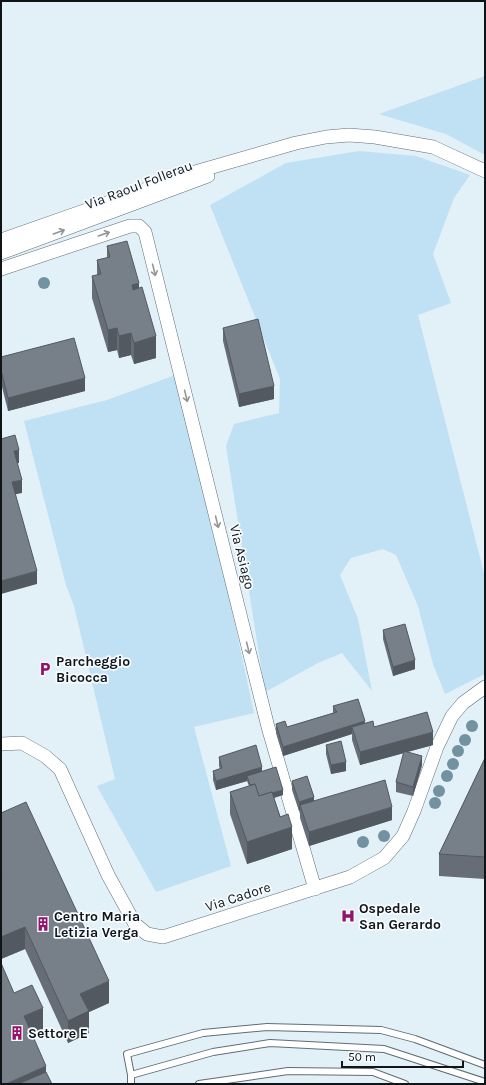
<svg xmlns="http://www.w3.org/2000/svg" width="486" height="1085" font-family="Karla,sans-serif">
  <rect width="100%" height="100%" fill="#e2f0f7"/>
  <g fill="#c0e1f3">
    <path d="M 485,76 L 485,155 L 446,134 L 379,114 Z"/>
    <path d="M 359,151 L 416,156 L 470,175 L 454,198 L 433,254 L 451,303 L 418,315 L 485,577 L 485,674 L 445,694 L 433,664 L 418,606 L 396,555 L 383,549 L 351,558 L 340,575 L 358,619 L 372,691 L 342,653 L 318,663 L 265,692 L 226,446 L 234,424 L 279,413 L 280,379 L 210,205 L 286,163 Z"/>
    <path d="M 181,373 L 254,713 L 194,727 L 231,866 L 156,892 L 97,786 L 115,779 L 74,606 L 66,585 L 24,421 L 107,400 Z"/>
  </g>
  <g fill="none" stroke-linecap="round" stroke-linejoin="round">
    <defs>
      <g id="lane">
        <path d="M 131,1075 L 127,1054 L 203,1033 L 267,1027 L 381,1030 L 415,1039 L 485,1065"/>
        <path d="M 131,1084 L 131,1075 L 213,1052 L 270,1043 L 384,1049 L 485,1082"/>
        <path d="M 199,1084 L 288,1071 L 373,1072 L 405,1084"/>
      </g>
      <g id="street">
        <path d="M 1,240 L 195,172 L 296,143 L 326,137 L 349,135 L 375,137 L 433,147 L 485,171"/>
        <path d="M 1,253 L 208,176"/>
        <path d="M 1,269 L 130,226 L 139,226 L 145,232 L 268,727 L 315,889"/>
        <path d="M 1,744 L 22,743 L 45,756 L 60,769 L 108,875 L 135,924 L 147,934 L 163,937 L 350,877 L 384,858 L 403,836 L 414,811 L 437,747 L 452,716 L 463,703 L 485,687"/>
      </g>
    </defs>
    <use href="#lane" stroke="#616d74" stroke-width="8"/>
    <use href="#street" stroke="#616d74" stroke-width="14"/>
    <use href="#lane" stroke="#fff" stroke-width="6"/>
    <use href="#street" stroke="#fff" stroke-width="13"/>
  </g>
  <g fill="#7392a1">
    <circle cx="44" cy="283" r="6"/>
    <circle cx="472" cy="726" r="6"/>
    <circle cx="465" cy="740" r="6"/>
    <circle cx="458" cy="751" r="6"/>
    <circle cx="453" cy="764" r="6"/>
    <circle cx="447" cy="776" r="6"/>
    <circle cx="439" cy="791" r="6"/>
    <circle cx="435" cy="803" r="6"/>
    <circle cx="384" cy="836" r="6"/>
    <circle cx="363" cy="842" r="6"/>
  </g>
  <g fill="#666d76">
    <path d="M 107,246 L 139,288 L 156,358 L 134,364 L 131,355 L 119,358 L 117,350 L 108,352 L 92,298 L 92,276 L 97,275 L 97,260 L 107,258 Z"/>
    <path d="M 223,328 L 274,399 L 239,407 L 223,341 Z"/>
    <path d="M 1,357 L 85,391 L 8,411 L 1,383 Z"/>
    <path d="M 383,630 L 415,669 L 393,676 L 383,639 Z"/>
    <path d="M 333,706 L 365,723 L 374,727 L 433,745 L 407,752 L 422,765 L 413,796 L 396,792 L 396,782 L 404,753 L 360,765 L 352,740 L 352,734 L 283,756 L 276,733 L 276,724 L 287,727 L 333,713 Z"/>
    <path d="M 326,745 L 346,771 L 331,774 L 326,754 Z"/>
    <path d="M 219,757 L 262,771 L 283,795 L 274,798 L 292,849 L 247,864 L 230,814 L 230,792 L 249,786 L 247,781 L 216,790 L 213,780 L 213,771 L 220,769 L 219,766 Z"/>
    <path d="M 485,758 L 485,879 L 439,876 L 439,854 Z"/>
    <path d="M 292,781 L 314,801 L 392,820 L 309,846 L 300,818 L 300,811 L 299,811 L 292,790 Z"/>
    <path d="M 1,813 L 109,1003 L 89,1012 L 89,1033 L 68,1043 L 25,949 L 1,959 Z"/>
  </g>
  <g fill="#535960">
    <path d="M 139,283 L 139,305 L 132,306 L 132,285 Z"/>
    <path d="M 117,328 L 117,350 L 108,352 L 108,330 Z"/>
    <path d="M 131,333 L 131,355 L 119,358 L 119,336 Z"/>
    <path d="M 156,336 L 156,358 L 134,364 L 134,343 Z"/>
    <path d="M 85,378 L 85,391 L 8,411 L 8,398 Z"/>
    <path d="M 274,386 L 274,399 L 239,407 L 239,394 Z"/>
    <path d="M 19,450 L 19,463 L 14,464 L 14,451 Z"/>
    <path d="M 22,480 L 22,493 L 12,495 L 12,482 Z"/>
    <path d="M 37,571 L 37,584 L 1,594 L 1,581 Z"/>
    <path d="M 415,660 L 415,669 L 393,676 L 393,667 Z"/>
    <path d="M 365,721 L 365,730 L 352,727 L 352,734 L 283,756 L 283,747 Z"/>
    <path d="M 433,732 L 433,745 L 360,765 L 360,752 Z"/>
    <path d="M 422,756 L 422,765 L 413,796 L 413,787 Z"/>
    <path d="M 346,762 L 346,771 L 331,774 L 331,765 Z"/>
    <path d="M 262,767 L 262,776 L 247,776 L 247,781 L 216,790 L 216,781 Z"/>
    <path d="M 283,790 L 283,795 L 259,802 L 259,798 Z"/>
    <path d="M 314,797 L 314,806 L 300,805 L 300,811 L 299,811 L 299,802 Z"/>
    <path d="M 392,807 L 392,820 L 309,846 L 309,832 Z"/>
    <path d="M 292,827 L 292,849 L 247,864 L 247,842 Z"/>
    <path d="M 25,927 L 25,949 L 1,959 L 1,937 Z"/>
    <path d="M 109,981 L 109,1003 L 89,1012 L 89,1033 L 68,1043 L 68,1021 L 80,994 Z"/>
    <path d="M 43,1008 L 43,1029 L 24,1037 L 24,1016 Z"/>
    <path d="M 46,1066 L 46,1084 L 6,1084 Z"/>
  </g>
  <g fill="#777f89" stroke="#535960">
    <path d="M 127,241 L 139,283 L 132,285 L 133,290 L 142,287 L 156,336 L 134,343 L 131,333 L 119,336 L 117,328 L 108,330 L 92,276 L 101,274 L 97,260 L 110,257 L 107,246 Z"/>
    <path d="M 258,319 L 274,386 L 239,394 L 223,328 Z"/>
    <path d="M 74,338 L 85,378 L 8,398 L 1,370 L 1,357 Z"/>
    <path d="M 15,435 L 19,450 L 14,451 L 22,480 L 12,482 L 37,571 L 1,581 L 1,439 Z"/>
    <path d="M 405,624 L 415,660 L 393,667 L 383,630 Z"/>
    <path d="M 358,699 L 365,721 L 283,747 L 276,724 L 285,721 L 287,727 L 337,712 L 333,706 Z"/>
    <path d="M 427,712 L 433,732 L 360,752 L 352,727 L 373,721 L 374,727 Z"/>
    <path d="M 341,741 L 346,762 L 331,765 L 326,745 Z"/>
    <path d="M 256,745 L 262,767 L 216,781 L 213,771 L 222,768 L 219,757 Z"/>
    <path d="M 404,751 L 422,756 L 413,787 L 396,782 Z"/>
    <path d="M 485,758 L 485,857 L 439,854 Z"/>
    <path d="M 276,767 L 283,790 L 272,793 L 272,792 L 259,796 L 255,784 L 250,785 L 247,776 Z"/>
    <path d="M 307,776 L 314,797 L 299,802 L 292,781 Z"/>
    <path d="M 385,780 L 392,807 L 309,832 L 300,805 Z"/>
    <path d="M 255,784 L 259,796 L 272,792 L 280,817 L 288,814 L 292,827 L 247,842 L 230,792 Z"/>
    <path d="M 26,802 L 109,981 L 80,994 L 89,1011 L 68,1021 L 25,927 L 1,937 L 1,878 L 2,878 L 1,875 L 1,813 Z"/>
    <path d="M 1,963 L 14,993 L 32,985 L 43,1008 L 24,1016 L 46,1066 L 6,1084 L 1,1084 Z"/>
    <path d="M 46,1072 L 52,1084 L 18,1084 Z"/>
  </g>
  <defs><path id="oneway-shaft" d="M-6 0H5M1.5-3L5.5 0L1.5 3" fill="none" stroke-width="1.6" stroke-linecap="round" stroke-linejoin="round"/></defs>
  <g stroke="#939597">
    <use href="#oneway-shaft" transform="translate(59 232) rotate(-20)"/>
    <use href="#oneway-shaft" transform="translate(104 234) rotate(-19)"/>
    <use href="#oneway-shaft" transform="translate(154 270) rotate(76)"/>
    <use href="#oneway-shaft" transform="translate(186 396) rotate(76)"/>
    <use href="#oneway-shaft" transform="translate(217 522) rotate(76)"/>
    <use href="#oneway-shaft" transform="translate(248 648) rotate(76)"/>
  </g>
  <defs>
    <symbol id="parking-bare" viewBox="-9 -9 18 18"><path d="M-3.5-5.5H1a3.5 3.5 0 0 1 0 7H-1V5.5H-3.5ZM-1-3.4V-.6H.8a1.4 1.4 0 0 0 0-2.8Z" fill="#94126c" stroke="#f6fbff" stroke-width="2.5" paint-order="stroke"/></symbol>
    <symbol id="hospital-bare" viewBox="-9 -9 18 18"><path d="M-5-5h3v3.5h4V-5h3V5h-3V1.5h-4V5h-3Z" fill="#94126c" stroke="#f6fbff" stroke-width="2.5" paint-order="stroke"/></symbol>
    <symbol id="building-bare" viewBox="-9 -9 18 18"><path d="M-4-6H4V6H1V3H-1V6H-4ZM-2.5-4.3h1.7v1.8h-1.7ZM.8-4.3h1.7v1.8H.8ZM-2.5-1h1.7V.8h-1.7ZM.8-1h1.7V.8H.8Z" fill="#94126c" stroke="#f6fbff" stroke-width="2.5" paint-order="stroke"/></symbol>
  </defs>
  <g fill-rule="evenodd">
    <use href="#parking-bare" x="35" y="659" width="20" height="20"/>
    <use href="#hospital-bare" x="338" y="906" width="20" height="20"/>
    <use href="#building-bare" x="33" y="914" width="20" height="20"/>
    <use href="#building-bare" x="7" y="1023" width="20" height="20"/>
  </g>
  <g text-anchor="middle" dominant-baseline="central" stroke-width="3.5" stroke-linejoin="round" paint-order="stroke">
    <g font-size="14" fill="#101417" stroke="#f6fbff">
      <text transform="translate(139 185) rotate(-21)">Via Raoul Follerau</text>
      <text transform="translate(242 557) rotate(76)">Via Asiago</text>
      <text transform="translate(238 897) rotate(-18)">Via Cadore</text>
    </g>
    <g font-size="14" font-weight="bold" fill="#101417" stroke="#f6fbff" text-anchor="start">
      <text x="56" y="661">Parcheggio<tspan x="56" dy="16">Bicocca</tspan></text>
      <text x="359" y="908">Ospedale<tspan x="359" dy="16">San Gerardo</tspan></text>
      <text x="54" y="916">Centro Maria<tspan x="54" dy="16">Letizia Verga</tspan></text>
      <text x="28" y="1033">Settore E</text>
    </g>
  </g>
  <rect width="486" height="1085" fill="none" stroke="#101417" stroke-width="4"/>
  <path d="M342 1061v6h121v-6" fill="none" stroke="#101417" stroke-width="2"/>
  <text x="348" y="1061" font-size="12" fill="#101417" stroke="#f6fbff" stroke-width="3" paint-order="stroke">50 m</text>
</svg>
